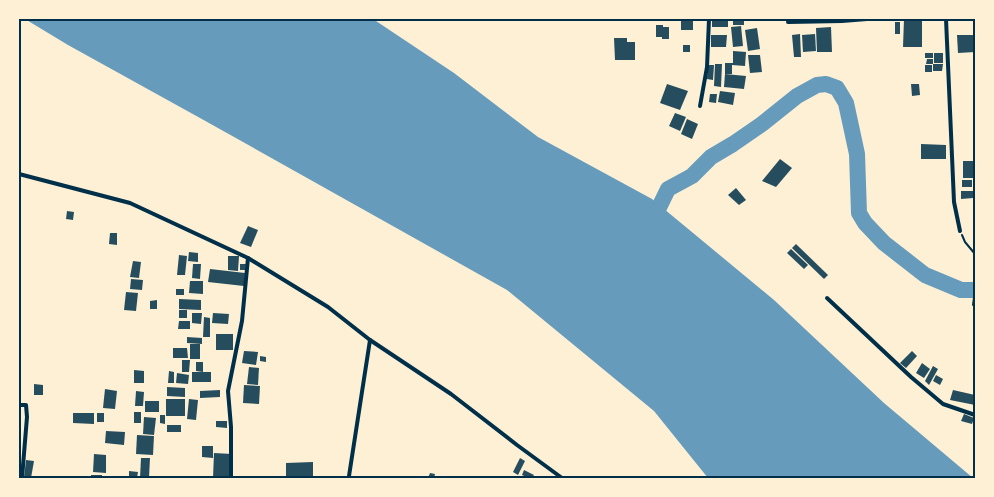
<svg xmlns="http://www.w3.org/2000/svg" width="994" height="497" font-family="'Zilla Slab',serif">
  <rect width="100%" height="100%" fill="#fdf0d5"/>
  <path fill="#669bbc" d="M 25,19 L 373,19 L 454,73 L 538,137 L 652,199 L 774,300 L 884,403 L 973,478 L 708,478 L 654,411 L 507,290 L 200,118 L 68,45 Z"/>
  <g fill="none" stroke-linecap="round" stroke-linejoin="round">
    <path stroke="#669bbc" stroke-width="16" d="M 651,224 L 668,189 L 692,176 L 711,157 L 733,144 L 762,124 L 797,96 L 817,85 L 826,84 L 837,88 L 846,103 L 857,154 L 859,213 L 865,223 L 884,243 L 925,275 L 961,290 L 975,290"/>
  </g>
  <g fill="#264d5e">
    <rect x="681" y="19" width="12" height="11"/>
    <rect x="712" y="19" width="16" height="8"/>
    <rect x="733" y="19" width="11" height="6"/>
    <path d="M 904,19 L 922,20 L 922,47 L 903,47 Z"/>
    <rect x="895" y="22" width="5" height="12"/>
    <path d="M 656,25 L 663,25 L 663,27 L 669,27 L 669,39 L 662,39 L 662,37 L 656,37 Z"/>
    <path d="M 741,26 L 743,46 L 733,47 L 731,27 Z"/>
    <path d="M 831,27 L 832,52 L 817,52 L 816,28 Z"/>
    <path d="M 757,28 L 760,49 L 748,51 L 745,30 Z"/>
    <path d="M 800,34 L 801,57 L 794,57 L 792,35 Z"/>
    <path d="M 815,34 L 816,51 L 803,52 L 802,35 Z"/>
    <path d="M 711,35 L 727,35 L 726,47 L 711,47 Z"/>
    <path d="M 957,35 L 975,35 L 975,52 L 958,53 Z"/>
    <path d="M 614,38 L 627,38 L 627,42 L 635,42 L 635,60 L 615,60 Z"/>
    <rect x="683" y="45" width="7" height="7"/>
    <path d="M 733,51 L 746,52 L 745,66 L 732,65 L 732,74 L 725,74 L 725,63 L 733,63 Z"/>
    <rect x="925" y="53" width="8" height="5"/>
    <rect x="934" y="53" width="9" height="10"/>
    <path d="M 748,55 L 760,55 L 762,72 L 750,73 Z"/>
    <path d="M 927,59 L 933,59 L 933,64 L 926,64 Z"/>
    <path d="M 715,64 L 722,64 L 721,87 L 714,86 Z"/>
    <path d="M 933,64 L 943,64 L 942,71 L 933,71 Z"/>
    <path d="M 708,65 L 714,65 L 713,80 L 707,79 Z"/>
    <rect x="925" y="65" width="7" height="7"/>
    <path d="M 725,74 L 746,76 L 744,89 L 724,87 Z"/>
    <path d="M 667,84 L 688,91 L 680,110 L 660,103 Z"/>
    <path d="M 911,84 L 919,84 L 920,95 L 912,96 Z"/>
    <path d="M 720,91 L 735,93 L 733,105 L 718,102 Z"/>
    <path d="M 710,94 L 717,94 L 716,103 L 709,102 Z"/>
    <path d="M 675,113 L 686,117 L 680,131 L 669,126 Z"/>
    <path d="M 687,119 L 698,124 L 692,139 L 681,134 Z"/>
    <path d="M 921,144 L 946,145 L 946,159 L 921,159 Z"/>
    <path d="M 780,159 L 792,168 L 776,187 L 762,181 Z"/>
    <rect x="963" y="161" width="12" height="17"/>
    <rect x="962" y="180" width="10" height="7"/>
    <path d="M 736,188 L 746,200 L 739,205 L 728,195 Z"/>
    <path d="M 961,191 L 973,191 L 973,198 L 961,199 Z"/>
    <path d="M 67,211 L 74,212 L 73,220 L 66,219 Z"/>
    <path d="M 248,226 L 258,230 L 251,247 L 240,243 Z"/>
    <path d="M 110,233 L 117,233 L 117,245 L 109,244 Z"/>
    <path d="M 796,244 L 828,275 L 824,279 L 792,248 Z"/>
    <path d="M 791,249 L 808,265 L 804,269 L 787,253 Z"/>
    <path d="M 189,252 L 198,253 L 198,262 L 188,261 Z"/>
    <path d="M 179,255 L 187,256 L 185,275 L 177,275 Z"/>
    <path d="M 228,256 L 239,256 L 238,271 L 228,270 Z"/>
    <path d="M 133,261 L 141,262 L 139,278 L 130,277 Z"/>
    <path d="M 193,264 L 201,264 L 200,279 L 192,278 Z"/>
    <path d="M 240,264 L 246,264 L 245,270 L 240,270 Z"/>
    <path d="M 210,269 L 245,273 L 244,286 L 208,282 Z"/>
    <path d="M 131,279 L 143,280 L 142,290 L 130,289 Z"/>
    <path d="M 190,281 L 203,281 L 203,294 L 189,293 Z"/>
    <rect x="176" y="289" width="8" height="6"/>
    <path d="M 126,292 L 138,293 L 136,311 L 124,310 Z"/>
    <path d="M 179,299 L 201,300 L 201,310 L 179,309 Z"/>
    <path d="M 157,300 L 157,309 L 150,309 L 150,301 Z"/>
    <rect x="179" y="310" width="8" height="8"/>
    <path d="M 192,313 L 202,313 L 201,324 L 192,323 Z"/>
    <path d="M 213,313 L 229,314 L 228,324 L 212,323 Z"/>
    <path d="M 204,317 L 210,318 L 210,337 L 203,337 Z"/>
    <path d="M 179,321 L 190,321 L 190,329 L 178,329 Z"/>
    <rect x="216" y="334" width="17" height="16"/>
    <path d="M 187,337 L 202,338 L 202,344 L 187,343 Z"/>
    <rect x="190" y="344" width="10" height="15"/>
    <path d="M 173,348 L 187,348 L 188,358 L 173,358 Z"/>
    <path d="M 244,351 L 258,352 L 256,365 L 242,363 Z"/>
    <path d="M 912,351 L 917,356 L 906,368 L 900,363 Z"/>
    <path d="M 260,356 L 266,357 L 266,362 L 260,361 Z"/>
    <path d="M 182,360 L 190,360 L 189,372 L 182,372 Z"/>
    <path d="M 196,362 L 203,362 L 203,372 L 196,371 Z"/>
    <path d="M 922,363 L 930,369 L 924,378 L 916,373 Z"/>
    <path d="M 933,366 L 938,369 L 929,385 L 925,381 Z"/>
    <path d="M 249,367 L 259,368 L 258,385 L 247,384 Z"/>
    <path d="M 134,370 L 144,371 L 144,383 L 134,383 Z"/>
    <path d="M 169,371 L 174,372 L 174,383 L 168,383 Z"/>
    <rect x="192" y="372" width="19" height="10"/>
    <path d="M 177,373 L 189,375 L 188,384 L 176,383 Z"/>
    <path d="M 936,375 L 943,379 L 940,385 L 933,381 Z"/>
    <path d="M 34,384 L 43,385 L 43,395 L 34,395 Z"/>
    <path d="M 244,385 L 260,386 L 259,404 L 243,403 Z"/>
    <path d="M 167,387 L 185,388 L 185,397 L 167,396 Z"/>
    <path d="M 105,389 L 117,391 L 115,409 L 103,408 Z"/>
    <path d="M 220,390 L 220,397 L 200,398 L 200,391 Z"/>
    <path d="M 953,390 L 975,395 L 975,405 L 950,400 Z"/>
    <path d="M 136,391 L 144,392 L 143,406 L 135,406 Z"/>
    <rect x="166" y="399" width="19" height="17"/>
    <path d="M 189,399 L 198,400 L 196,420 L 187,419 Z"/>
    <rect x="145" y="401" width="14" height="11"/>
    <rect x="134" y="412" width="7" height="11"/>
    <path d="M 73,413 L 94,413 L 94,424 L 73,423 Z"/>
    <rect x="97" y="413" width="7" height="9"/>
    <path d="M 964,414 L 974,418 L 972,424 L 961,421 Z"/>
    <path d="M 160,415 L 165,415 L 165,424 L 160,423 Z"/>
    <path d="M 144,417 L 156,418 L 154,435 L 143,434 Z"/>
    <path d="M 216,421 L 227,421 L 227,428 L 216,427 Z"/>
    <rect x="167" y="425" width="14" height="7"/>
    <path d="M 106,431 L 125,432 L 124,445 L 105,443 Z"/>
    <path d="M 137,435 L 154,436 L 153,455 L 136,454 Z"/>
    <path d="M 202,446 L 213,446 L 213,458 L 202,457 Z"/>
    <path d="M 214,453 L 232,454 L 231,478 L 213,478 Z"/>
    <path d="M 94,454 L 106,455 L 106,473 L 93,472 Z"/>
    <path d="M 141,458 L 150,458 L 149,478 L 140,478 Z"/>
    <path d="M 520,458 L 525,461 L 518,475 L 513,472 Z"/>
    <path d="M 26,460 L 34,461 L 31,478 L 24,478 Z"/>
    <path d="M 313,462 L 313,478 L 286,478 L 286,463 Z"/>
    <path d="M 524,470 L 534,475 L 532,478 L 529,478 L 522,475 Z"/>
    <path d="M 129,471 L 138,472 L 137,478 L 129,478 Z"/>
    <path d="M 430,473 L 435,474 L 434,478 L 428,478 Z"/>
    <rect x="91" y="475" width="11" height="3"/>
  </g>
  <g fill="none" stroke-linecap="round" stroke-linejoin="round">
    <g stroke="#003049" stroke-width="2">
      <path d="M 962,235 L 965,242 L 975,254"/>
      <path d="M 973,305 L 975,290"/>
    </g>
    <g stroke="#003049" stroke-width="4">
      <path d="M 946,19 L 954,202 L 960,231"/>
      <path d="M 788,22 L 842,21 L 867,19"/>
      <path d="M 700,106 L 707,67 L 709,19"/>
      <path d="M 19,174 L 130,203 L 248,258 L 328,307 L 370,340 L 451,394 L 517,445 L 562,478"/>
      <path d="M 827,298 L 911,377 L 943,404 L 975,415"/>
      <path d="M 19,405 L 26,405 L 27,417 L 22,478"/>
      <path d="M 231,478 L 231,427 L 228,391 L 242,321 L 248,258"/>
      <path d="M 350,478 L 349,476 L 370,340"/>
    </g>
  </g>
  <rect width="994" height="497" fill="none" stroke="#fdf0d5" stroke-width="40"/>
  <rect x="20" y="20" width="954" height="457" fill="none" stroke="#003049" stroke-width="2"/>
</svg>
